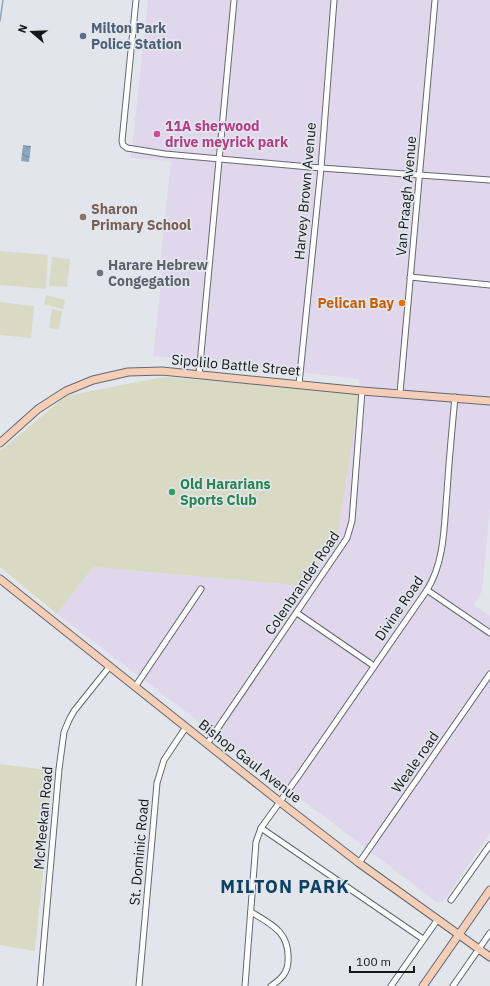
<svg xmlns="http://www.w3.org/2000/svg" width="490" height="986" font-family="'IBM Plex Sans',sans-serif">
  <defs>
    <pattern id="water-waves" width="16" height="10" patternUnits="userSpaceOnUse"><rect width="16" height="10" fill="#8ca5be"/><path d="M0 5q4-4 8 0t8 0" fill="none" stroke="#718599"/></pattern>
  </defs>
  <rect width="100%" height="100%" fill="#e2e6ec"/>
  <path fill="#e0d7ed" d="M 148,0 L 490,0 L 490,508 L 482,591 L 474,605 L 490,616 L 490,833 L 444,901 L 438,903 L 57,614 L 93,567 L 305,586 L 360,393 L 359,379 L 153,356 L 162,273 L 159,273 L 171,161 L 131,158 Z"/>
  <g fill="#d8dac4">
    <path d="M 0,251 L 48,255 L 46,289 L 0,285 Z"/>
    <path d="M 52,257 L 70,259 L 67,287 L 49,286 Z"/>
    <path d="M 46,295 L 65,300 L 63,309 L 44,304 Z"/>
    <path d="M 0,302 L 34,306 L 31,338 L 0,335 Z"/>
    <path d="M 52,309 L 62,311 L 59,330 L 49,328 Z"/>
    <path d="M 163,377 L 360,393 L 338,533 L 305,586 L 93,567 L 57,614 L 0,567 L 0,451 L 66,396 Z"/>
    <path d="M 0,764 L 53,771 L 35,951 L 0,945 Z"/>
  </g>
  <path fill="url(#water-waves)" d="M 23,145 L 31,146 L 29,162 L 21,161 Z"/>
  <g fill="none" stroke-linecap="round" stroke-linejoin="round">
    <path stroke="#8ca5be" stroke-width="1.5" d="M 0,21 L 3,0"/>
    <defs>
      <g id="street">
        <path d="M 136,0 L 122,141 L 123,145 L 127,148 L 165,154 L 321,168 L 490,180"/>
        <path d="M 410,277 L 490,285"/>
        <path d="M 199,375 L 234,0"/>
        <path d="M 299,384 L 321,168 L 334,0"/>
        <path d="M 400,393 L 435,0"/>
        <path d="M 427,590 L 490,633"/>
        <path d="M 297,613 L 374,666"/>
        <path d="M 135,687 L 201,589"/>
        <path d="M 207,744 L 347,538 L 352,521 L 362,391"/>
        <path d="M 261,828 L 423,939"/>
        <path d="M 359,863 L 490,674"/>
        <path d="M 451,900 L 490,845"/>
        <path d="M 251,912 C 273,925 290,933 288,961 C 288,973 280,980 271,986"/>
        <path d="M 40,986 L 59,769 L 64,732 L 69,720 L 74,711 L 110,666"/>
        <path d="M 139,986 L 157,783 L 164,760 L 186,727"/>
        <path d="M 245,986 L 256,842 L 261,828 L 297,778 L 427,590 C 445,561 444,525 447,492 C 449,460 452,429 455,397"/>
        <path d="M 391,986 L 438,919"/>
        <path d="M 453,986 L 490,933"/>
      </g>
      <g id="secondary">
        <path d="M 0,443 L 38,409 L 66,391 L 93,380 L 128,372 L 162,371 L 362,391 L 490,401"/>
        <path d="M 0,579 L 280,802 L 359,863 L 490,957"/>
        <path d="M 423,986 L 490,890"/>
      </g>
    </defs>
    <use href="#street" stroke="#65686d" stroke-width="7"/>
    <use href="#secondary" stroke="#65686d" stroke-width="9"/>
    <use href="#street" stroke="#fff" stroke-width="5"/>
    <use href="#secondary" stroke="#f5ceb8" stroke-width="7"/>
  </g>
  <circle fill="#5c6f8a" stroke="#e2e6ec" stroke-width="1.5" cx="83" cy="36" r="4"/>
  <circle fill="#d1479c" stroke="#e2e6ec" stroke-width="1.5" cx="157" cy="134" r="4"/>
  <circle fill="#8d6e63" stroke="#e2e6ec" stroke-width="1.5" cx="83" cy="217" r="4"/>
  <circle fill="#6b7280" stroke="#e2e6ec" stroke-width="1.5" cx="100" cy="273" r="4"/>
  <circle fill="#e8710a" stroke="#e2e6ec" stroke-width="1.5" cx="402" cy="303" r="4"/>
  <circle fill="#2e9e5b" stroke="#e2e6ec" stroke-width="1.5" cx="172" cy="492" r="4"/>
  <g text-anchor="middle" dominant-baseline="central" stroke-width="3.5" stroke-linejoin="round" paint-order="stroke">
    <g font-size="14" font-weight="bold" fill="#4e5e75" stroke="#e2e6ec" text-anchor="start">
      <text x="91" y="28">Milton Park<tspan x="91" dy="16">Police Station</tspan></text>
    </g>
    <g font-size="14" font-weight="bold" fill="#b23c85" stroke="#e2e6ec" text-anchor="start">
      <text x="165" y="126">11A sherwood<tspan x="165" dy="16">drive meyrick park</tspan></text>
    </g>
    <g font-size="14" fill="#151718" stroke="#e2e6ec">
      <text transform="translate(305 191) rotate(-85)">Harvey Brown Avenue</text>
      <text transform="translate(406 196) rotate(-85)">Van Praagh Avenue</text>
      <text transform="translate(236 365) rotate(5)">Sipolilo Battle Street</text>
      <text transform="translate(302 583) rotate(-56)">Colenbrander Road</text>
      <text transform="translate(399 608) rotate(-56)">Divine Road</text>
      <text transform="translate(250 761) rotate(38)">Bishop Gaul Avenue</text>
      <text transform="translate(415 762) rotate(-55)">Weale road</text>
      <text transform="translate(43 818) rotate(-85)">McMeekan Road</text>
      <text transform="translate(139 852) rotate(-85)">St. Dominic Road</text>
    </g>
    <g font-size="14" font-weight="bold" fill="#785e54" stroke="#e2e6ec" text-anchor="start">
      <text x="91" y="209">Sharon<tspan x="91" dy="16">Primary School</tspan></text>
    </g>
    <g font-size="14" font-weight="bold" fill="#5b616d" stroke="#e2e6ec" text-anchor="start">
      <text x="108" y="265">Harare Hebrew<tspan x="108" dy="16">Congegation</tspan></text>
    </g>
    <g font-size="14" font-weight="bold" fill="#c56008" stroke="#e2e6ec" text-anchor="end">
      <text x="394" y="303">Pelican Bay</text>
    </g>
    <g font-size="14" font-weight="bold" fill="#27864d" stroke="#e2e6ec" text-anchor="start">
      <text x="180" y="484">Old Hararians<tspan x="180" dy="16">Sports Club</tspan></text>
    </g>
    <g font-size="18" font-weight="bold" letter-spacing="1" fill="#0e4164" stroke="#e2e6ec">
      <text x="285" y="886">MILTON PARK</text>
    </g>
  </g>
  <g transform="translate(32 32) rotate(289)" stroke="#e2e6ec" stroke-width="3" paint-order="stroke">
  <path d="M0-3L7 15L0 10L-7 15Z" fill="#151718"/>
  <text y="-6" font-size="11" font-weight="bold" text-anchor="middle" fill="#151718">N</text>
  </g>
  <path d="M350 966v6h64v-6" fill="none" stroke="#151718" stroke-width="2"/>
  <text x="356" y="966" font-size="12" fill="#151718" stroke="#e2e6ec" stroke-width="3" paint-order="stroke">100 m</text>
</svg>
